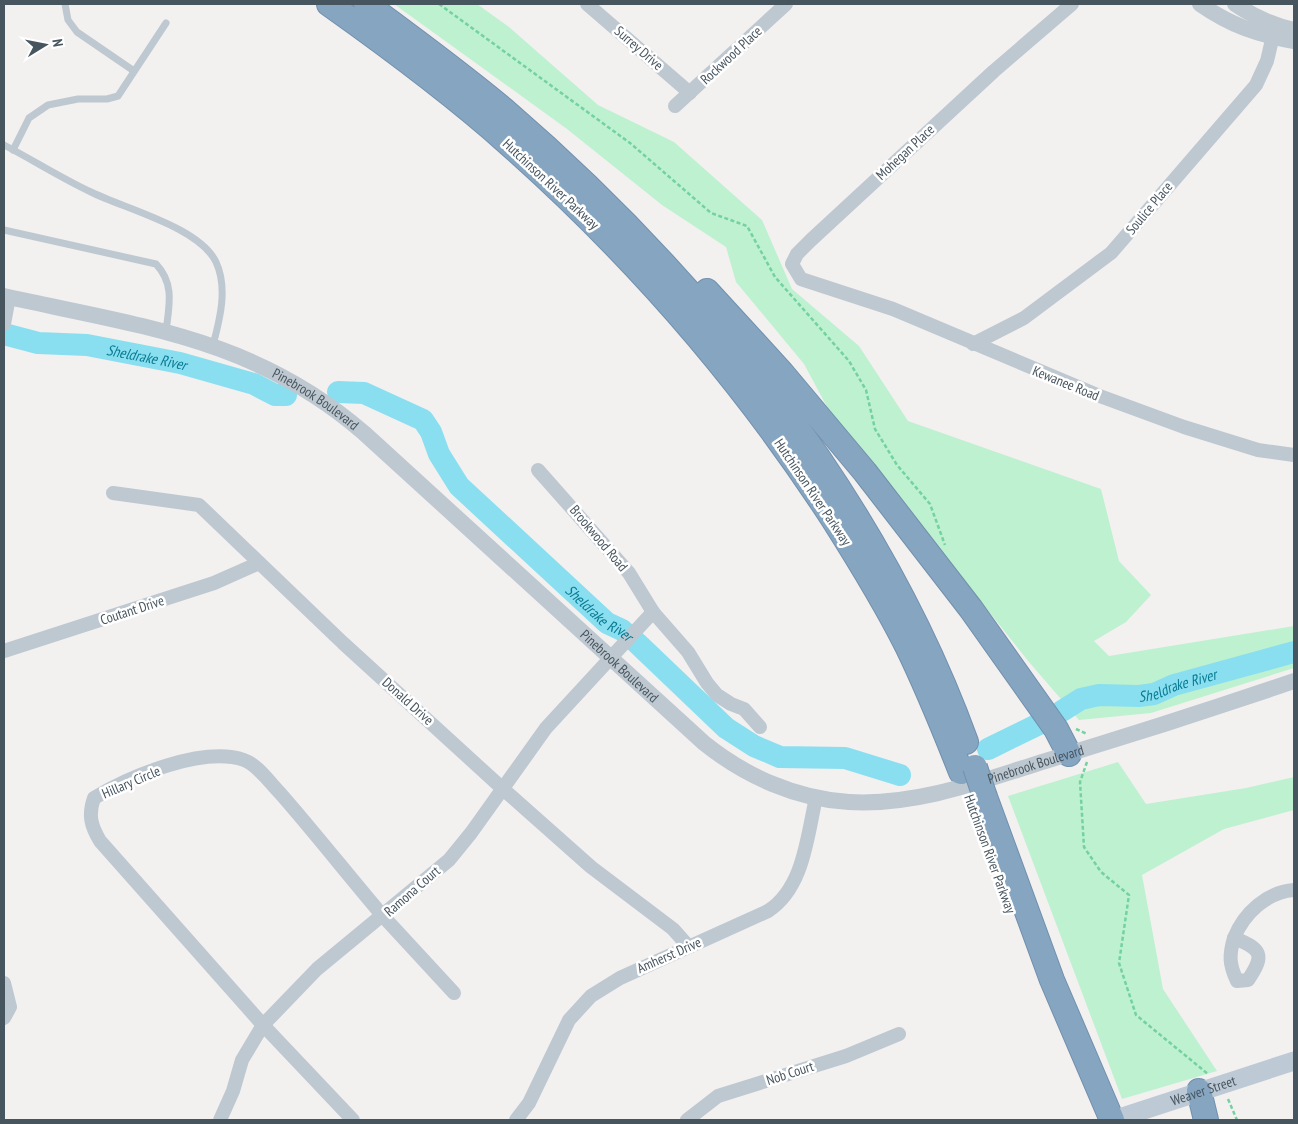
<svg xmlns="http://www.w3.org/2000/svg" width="1298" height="1124" font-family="'PT Sans Narrow',sans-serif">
  <rect width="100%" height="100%" fill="#f3f0f0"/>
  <g fill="#bef1d0">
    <path d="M 394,4 L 477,4 L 509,27 L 598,105 L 674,142 L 762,220 L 792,289 L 859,346 L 908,421 L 1101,489 L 1119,561 L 1151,595 L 1126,622 L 1094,641 L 1109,656 L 1294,626 L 1294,668 L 1151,713 L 1079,720 L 1029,662 L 913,516 L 839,429 L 804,364 L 736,282 L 726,247 L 662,205 L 567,129 Z"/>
    <path d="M 1118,762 L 1146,804 L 1246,788 L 1294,777 L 1294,810 L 1224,829 L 1142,875 L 1163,989 L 1217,1071 L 1122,1099 L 1008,796 Z"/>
  </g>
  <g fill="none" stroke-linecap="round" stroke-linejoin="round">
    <g stroke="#89dff0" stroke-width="22">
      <path id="s1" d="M 4,334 L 38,343 L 87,345 L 180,363 L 254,384 L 275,395 L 286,395"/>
      <path id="s2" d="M 338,392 L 364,393 L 423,420 L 431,432 L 439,454 L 459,486 L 607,623 L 622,630 L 637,643 L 726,728 L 754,746 L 780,757 L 845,758 L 900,775"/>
      <path id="s3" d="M 1062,711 L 1081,699 L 1099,695 L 1139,696 L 1154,694 L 1174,685 L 1294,652"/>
      <path d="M 988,749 L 1041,723"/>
    </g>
    <defs>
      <g id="motorway">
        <path d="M 329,4 C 391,48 452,93 509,144 C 633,254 743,380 833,519 C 859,560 885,602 907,646 C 927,687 944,729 961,772"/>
        <path d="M 366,4 C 412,38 460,73 504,110 C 700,279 877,497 966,742"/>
        <path d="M 707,291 L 782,373 L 865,472 L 971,609 L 1056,729 L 1069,754"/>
        <path d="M 985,797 L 1052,980 L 1112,1120"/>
        <path d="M 1199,1091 L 1206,1120"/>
      </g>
    </defs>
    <use href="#motorway" stroke="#7190ad" stroke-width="26"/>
    <g stroke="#74d1a0" stroke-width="2.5" stroke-dasharray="4 2.5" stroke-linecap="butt">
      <path d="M 439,4 L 630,143 L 711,213 L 747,226 L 775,277 L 849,361 L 866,390 L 875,429 L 897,465 L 930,504 L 945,545"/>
      <path d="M 1076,729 L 1087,734"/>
      <path d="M 1087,762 L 1080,782 L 1084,847 L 1101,872 L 1129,895 L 1119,963 L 1136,1015 L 1208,1074"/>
      <path d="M 1228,1099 L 1237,1120"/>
    </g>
    <g stroke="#bec8d0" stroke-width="7">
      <path d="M 65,4 L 68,20 L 77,32 L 134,71"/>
      <path d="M 4,145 C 33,160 61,178 91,192 C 125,209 199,227 216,262 C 228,288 220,319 213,345"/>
      <path d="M 13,150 L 29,118 L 48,105 L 78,99 L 107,99 L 118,96 L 166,23"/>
      <path d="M 4,230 L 156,264 C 175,284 169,306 166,331"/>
    </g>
    <g stroke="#bec8d0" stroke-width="14">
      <path d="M 587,4 L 690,93"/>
      <path d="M 1072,4 L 994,71 L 811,240 L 797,254 L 792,264 L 801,279 L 893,309 L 1097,395 L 1184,427 L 1258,450 L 1294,455"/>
      <path d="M 675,106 L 786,4"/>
      <path d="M 4,324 L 9,297"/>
      <path d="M 973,344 L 1024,318 L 1111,253 L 1256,85 L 1267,61 L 1275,27"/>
      <path d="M 538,470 L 629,573 L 653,612 L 688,652 L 707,683 L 717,695 L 731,704 L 744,709 L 760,727"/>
      <path d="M 113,493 L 199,505 L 343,643 L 503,789 L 591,867 L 673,929 L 689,947"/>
      <path d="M 4,651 L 214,583 L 259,563"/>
      <path d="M 1234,938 C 1262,949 1265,955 1248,980 L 1237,981 C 1229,964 1229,955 1234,938 Z"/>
      <path d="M 1234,938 C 1244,913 1267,892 1294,890"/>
      <path d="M 4,983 L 10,1007 L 4,1018"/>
      <path d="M 220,1120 L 233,1091 L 242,1060 L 263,1025 L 317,969 L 449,860 L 471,833 L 546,728 L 653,612"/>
      <path d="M 353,1120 L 263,1025 L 100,841 C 91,826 88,815 94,798 C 130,776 203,746 244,760 C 258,765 270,783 280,793 C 315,833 348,875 382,915 C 406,941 430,967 454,993"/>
      <path d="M 516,1120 L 529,1103 L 569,1020 L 591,996 L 620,978 L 768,911 C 804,888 807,836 816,798"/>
      <path d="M 687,1120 L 718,1096 L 846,1056 L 899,1034"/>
    </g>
    <g stroke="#bec8d0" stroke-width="16">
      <path d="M 1200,4 C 1230,25 1258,35 1294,41"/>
      <path d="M 1235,4 C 1254,17 1271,25 1294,30"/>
      <path id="s4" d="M 4,296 C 138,326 255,338 364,433 L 704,743 C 745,776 796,799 849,802 C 916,806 982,781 1045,761 C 1128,736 1212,709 1294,681"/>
    </g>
    <path stroke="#bdcad5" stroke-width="19" id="s5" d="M 1113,1120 L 1294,1061"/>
    <use href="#motorway" stroke="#86a5c1" stroke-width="24"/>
    <defs>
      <path id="motorway-bridge" d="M 975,767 L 985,797"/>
    </defs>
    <use href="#motorway-bridge" stroke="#7190ad" stroke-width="26" stroke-linecap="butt"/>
    <use href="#motorway-bridge" stroke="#86a5c1" stroke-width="24"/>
  </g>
  <g text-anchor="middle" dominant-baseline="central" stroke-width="5" stroke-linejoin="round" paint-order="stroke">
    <g font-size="14" fill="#47555f" stroke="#fff">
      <text transform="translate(639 48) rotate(41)">Surrey Drive</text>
      <text transform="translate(731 55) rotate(-43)">Rockwood Place</text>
      <text transform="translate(905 152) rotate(-43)">Mohegan Place</text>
      <text transform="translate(551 184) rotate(43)">Hutchinson River Parkway</text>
      <text transform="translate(1149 208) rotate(-50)">Soulice Place</text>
      <text transform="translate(1066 383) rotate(22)">Kewanee Road</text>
      <text stroke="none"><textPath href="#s4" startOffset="331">Pinebrook Boulevard</textPath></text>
      <text transform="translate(813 492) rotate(56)">Hutchinson River Parkway</text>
      <text transform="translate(599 538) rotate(50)">Brookwood Road</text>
      <text transform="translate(132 610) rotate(-18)">Coutant Drive</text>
      <text stroke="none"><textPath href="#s4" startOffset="736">Pinebrook Boulevard</textPath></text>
      <text transform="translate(408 701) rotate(42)">Donald Drive</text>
      <text stroke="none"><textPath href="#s4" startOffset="1201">Pinebrook Boulevard</textPath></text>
      <text transform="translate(131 782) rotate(-23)">Hillary Circle</text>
      <text transform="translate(990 854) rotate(70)">Hutchinson River Parkway</text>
      <text transform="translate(412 891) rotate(-41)">Ramona Court</text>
      <text transform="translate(669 955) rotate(-24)">Amherst Drive</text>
      <text transform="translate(790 1073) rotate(-18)">Nob Court</text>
      <text stroke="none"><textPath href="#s5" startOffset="95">Weaver Street</textPath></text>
    </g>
    <g font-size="15" font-style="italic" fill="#087b93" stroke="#fff">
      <text stroke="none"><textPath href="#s1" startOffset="145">Sheldrake River</textPath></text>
      <text stroke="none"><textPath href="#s2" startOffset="356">Sheldrake River</textPath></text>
      <text stroke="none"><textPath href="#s3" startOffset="121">Sheldrake River</textPath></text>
    </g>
  </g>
  <rect width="1298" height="1124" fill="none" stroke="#47555f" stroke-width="10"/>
  <g transform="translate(45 45) rotate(80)" stroke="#ffffff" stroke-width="4" paint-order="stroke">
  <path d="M0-4L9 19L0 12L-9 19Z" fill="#47555f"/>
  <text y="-8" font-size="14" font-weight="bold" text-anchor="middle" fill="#47555f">N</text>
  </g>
</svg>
